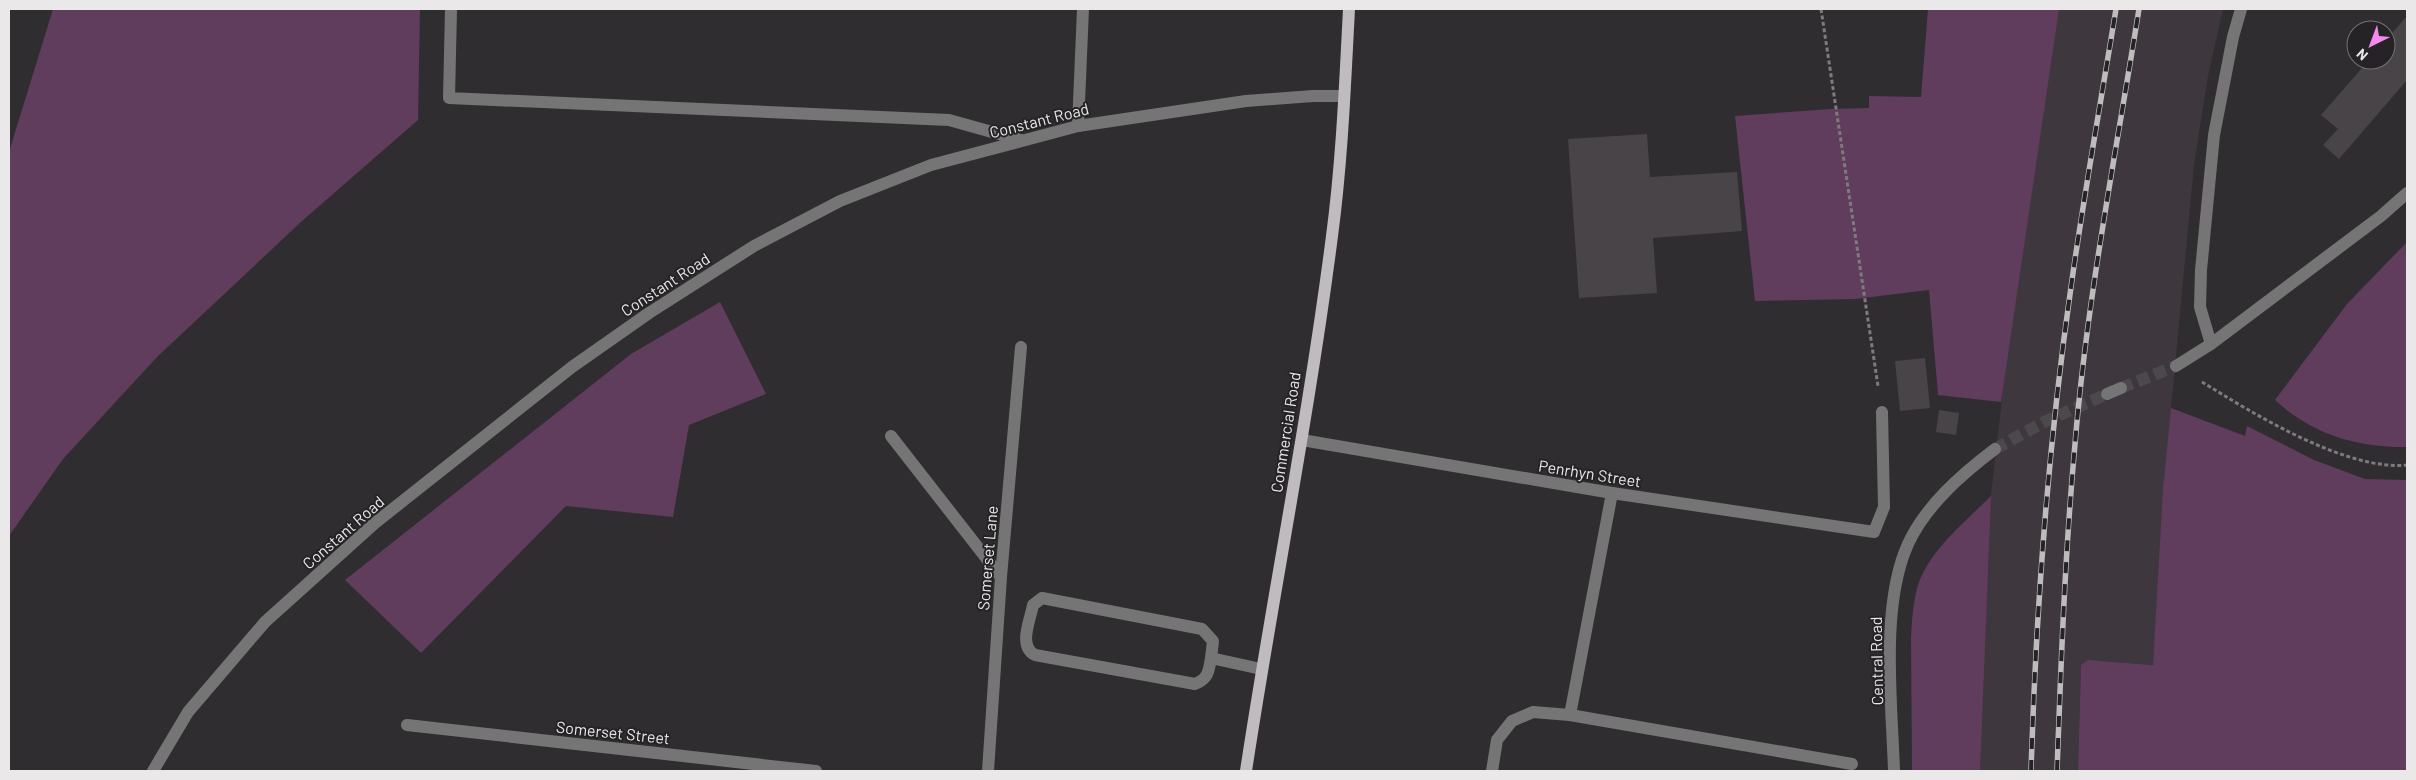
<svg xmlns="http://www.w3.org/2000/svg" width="2416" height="780" font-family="Barlow,sans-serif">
  <rect width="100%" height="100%" fill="#302d30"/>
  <path fill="#3f373e" d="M 1987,9 L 2223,9 L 2208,76 L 2194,165 L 2171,408 L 2153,665 L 2102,661 L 2081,665 L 2078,771 L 1939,771 L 1952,535 L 1991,496 L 2002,398 Z"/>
  <g fill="#603c5d">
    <path d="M 53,9 L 420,9 L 418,120 L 302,221 L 157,357 L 63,459 L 9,536 L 9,152 Z"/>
    <path d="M 1928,9 L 2059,9 L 2001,402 L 1938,395 L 1929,290 L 1855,299 L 1755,301 L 1735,116 L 1830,109 L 1869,108 L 1869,96 L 1921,97 Z"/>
    <path d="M 2407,242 L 2407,447 C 2356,447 2313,435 2275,400 L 2347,304 Z"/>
    <path d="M 720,302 L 766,394 L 689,425 L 673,517 L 566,506 L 421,653 L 345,580 L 631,354 Z"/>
    <path d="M 2171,408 L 2245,436 L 2247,426 L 2314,460 L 2365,479 L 2407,480 L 2407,771 L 2078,771 L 2081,665 L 2088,660 L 2153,665 L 2163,490 Z"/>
    <path d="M 1991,496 L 1980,771 L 1912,771 L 1911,639 C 1912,620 1913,599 1919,582 C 1932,548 1966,521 1991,496 Z"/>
  </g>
  <g fill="#484448">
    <path d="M 2407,16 L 2407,80 L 2339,159 L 2323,145 L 2338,129 L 2321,115 L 2369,60 L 2386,60 L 2386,40 Z"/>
    <path d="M 1647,134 L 1650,177 L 1737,172 L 1742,231 L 1653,238 L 1657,293 L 1579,298 L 1568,139 Z"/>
    <path d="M 1925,358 L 1930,408 L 1900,411 L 1895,361 Z"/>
    <path d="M 1939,410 L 1959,413 L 1956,435 L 1936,432 Z"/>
  </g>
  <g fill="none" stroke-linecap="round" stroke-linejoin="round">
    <g stroke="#4c494c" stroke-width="12" stroke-dasharray="12 6" stroke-linecap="butt">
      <path d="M 2121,388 L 2176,366"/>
      <path d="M 1995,449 L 2044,422 L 2107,394"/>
    </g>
    <g stroke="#7e7b7d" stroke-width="3" stroke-dasharray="4 2.5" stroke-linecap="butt">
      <path d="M 1821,9 L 1878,386"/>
      <path d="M 2202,382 C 2254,414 2346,471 2407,465"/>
    </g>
    <g stroke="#767576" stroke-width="12">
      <path d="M 451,9 L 449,98 L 949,120 L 1021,140"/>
      <path d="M 1078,126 L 1083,9"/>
      <path d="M 2211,344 L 2200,307 L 2201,270 L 2214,135 L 2233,37 L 2241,9"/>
      <path d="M 2176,366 L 2211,344 L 2381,216 L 2407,193"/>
      <path d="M 2107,394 L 2121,388"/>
      <path d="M 891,436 L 1001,577"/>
      <path d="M 1302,440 L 1612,493 L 1874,532 L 1884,507 L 1882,412"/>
      <path d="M 1211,658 C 1209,671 1208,679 1195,684 L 1035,655 C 1018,646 1030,621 1033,605 L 1042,598 L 1202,629 L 1213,641 L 1211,658 L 1261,669"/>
      <path d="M 1570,715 L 1612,493"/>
      <path d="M 407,725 L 816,771"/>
      <path d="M 153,771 L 188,712 L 265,622 L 375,523 L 572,367 L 649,313 L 754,246 L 840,201 L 931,165 L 1078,126 L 1246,101 L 1313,96 L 1344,96"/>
      <path d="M 988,771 L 1001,577 L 1021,347"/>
      <path d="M 1492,771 L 1497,740 L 1512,721 L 1533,712 L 1570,715 L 1852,764"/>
      <path d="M 1894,771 C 1892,703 1880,606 1908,544 C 1926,505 1962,474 1995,449"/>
    </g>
    <path stroke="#bfbbbe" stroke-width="12" d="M 1246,771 C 1273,593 1309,416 1332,236 C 1342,161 1345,85 1349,9"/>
    <defs>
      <g id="rail">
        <path d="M 2031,771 C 2036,609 2048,447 2071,287 C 2084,194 2101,101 2116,9"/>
        <path d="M 2057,771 C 2061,662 2065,553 2075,444 C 2087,298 2116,153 2139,9"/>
      </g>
    </defs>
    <use href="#rail" stroke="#bfbcbe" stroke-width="5.5"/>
    <use href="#rail" stroke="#262326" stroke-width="4" stroke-dasharray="11" stroke-linecap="butt"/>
  </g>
  <g text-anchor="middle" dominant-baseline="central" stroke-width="4" stroke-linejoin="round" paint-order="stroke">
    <g font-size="16" fill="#ebe8ea" stroke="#262326">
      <text transform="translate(1039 120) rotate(-14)">Constant Road</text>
      <text transform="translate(665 284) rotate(-33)">Constant Road</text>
      <text transform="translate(1285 432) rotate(-81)">Commercial Road</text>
      <text transform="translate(1590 473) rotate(9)">Penrhyn Street</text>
      <text transform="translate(343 532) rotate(-41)">Constant Road</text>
      <text transform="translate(987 558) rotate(-85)">Somerset Lane</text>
      <text transform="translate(1876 661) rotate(-91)">Central Road</text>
      <text transform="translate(613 732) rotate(6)">Somerset Street</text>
    </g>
  </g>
  <rect width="2416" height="780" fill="none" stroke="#ebe8ea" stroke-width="20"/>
  <g transform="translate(2371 45) rotate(222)"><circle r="24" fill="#262326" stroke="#757274"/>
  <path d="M0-4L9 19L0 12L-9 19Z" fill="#f589ee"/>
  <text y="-8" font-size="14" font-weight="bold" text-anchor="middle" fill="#ebe8ea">N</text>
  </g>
</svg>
